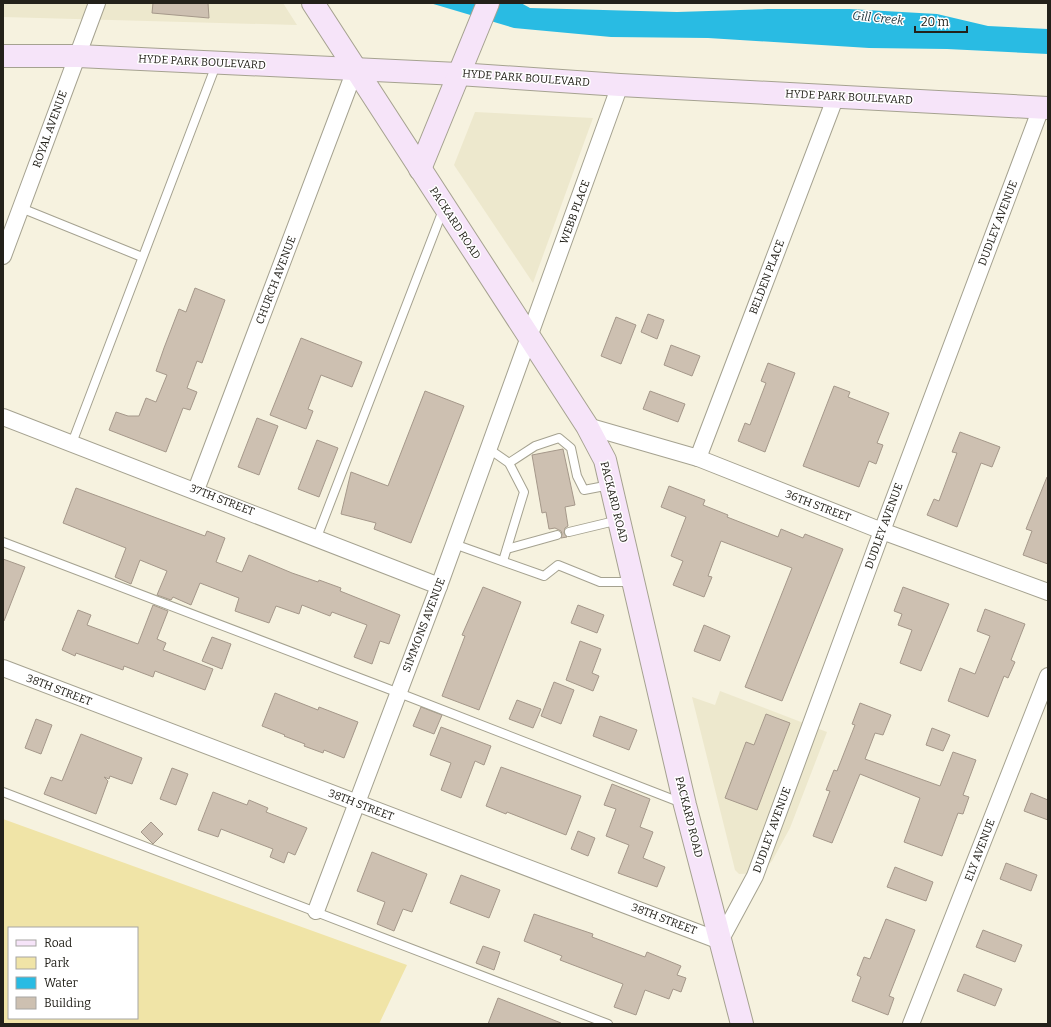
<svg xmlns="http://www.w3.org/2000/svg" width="1051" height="1027" font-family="Bitter,serif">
  <rect width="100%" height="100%" fill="#f6f2df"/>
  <g fill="#ede8cd">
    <path d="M 3,3 L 283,3 L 297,25 L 3,17 Z"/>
    <path d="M 475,112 L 593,118 L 533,283 L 454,165 Z"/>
    <path d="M 720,691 L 827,732 L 790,828 L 772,861 L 761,873 L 739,874 L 735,870 L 692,697 L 715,705 Z"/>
  </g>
  <path fill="#f0e4a7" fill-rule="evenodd" d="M 3,819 L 407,965 L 379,1024 L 3,1024 ZM 9,928 L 137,928 L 137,1018 L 9,1018 Z"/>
  <path fill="#29bbe3" d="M 430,3 L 521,3 L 530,8 L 677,12 L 768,9 L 849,9 L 937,14 L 988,26 L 1048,29 L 1048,54 L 947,49 L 869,48 L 708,38 L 611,37 L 514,28 Z"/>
  <g fill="#cdc0b1" stroke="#a5988a">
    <path d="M 153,3 L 208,3 L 209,18 L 152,13 Z"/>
    <path d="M 195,288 L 225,300 L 202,363 L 197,361 L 187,388 L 197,392 L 190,410 L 183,408 L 166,452 L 109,430 L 116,412 L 128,416 L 139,416 L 146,398 L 156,402 L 167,375 L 156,371 L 164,348 L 179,309 L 186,312 Z"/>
    <path d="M 648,314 L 664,320 L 657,339 L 641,332 Z"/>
    <path d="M 616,317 L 636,325 L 621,364 L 601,356 Z"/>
    <path d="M 301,338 L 362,362 L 352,387 L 321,375 L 308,409 L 313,411 L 306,429 L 270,415 Z"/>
    <path d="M 671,345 L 700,356 L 692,376 L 664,365 Z"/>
    <path d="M 768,363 L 795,373 L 765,452 L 738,441 L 745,423 L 750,425 L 766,383 L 761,381 Z"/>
    <path d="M 834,386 L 850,392 L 848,397 L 889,413 L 877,443 L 883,445 L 876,464 L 869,461 L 859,487 L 803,466 Z"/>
    <path d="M 425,391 L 464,406 L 411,543 L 374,529 L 376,523 L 341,514 L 351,472 L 388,486 Z"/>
    <path d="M 650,391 L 685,404 L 678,422 L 643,409 Z"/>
    <path d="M 257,418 L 278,426 L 259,475 L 238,467 Z"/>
    <path d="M 960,432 L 1000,447 L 992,467 L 981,463 L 957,527 L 927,515 L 934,499 L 939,501 L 957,453 L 952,452 Z"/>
    <path d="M 317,440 L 338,448 L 319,497 L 298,489 Z"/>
    <path d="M 563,449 L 575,505 L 565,507 L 568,526 L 565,528 L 564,533 L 567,537 L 561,538 L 562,534 L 561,531 L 555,528 L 549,529 L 546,512 L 542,513 L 532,455 Z"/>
    <path d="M 1047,477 L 1048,477 L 1048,564 L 1023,555 L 1032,531 L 1026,529 Z"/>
    <path d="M 669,486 L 705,500 L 703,505 L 728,515 L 727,517 L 778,537 L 781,529 L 803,538 L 805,534 L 843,549 L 782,701 L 745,687 L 792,568 L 721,541 L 708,576 L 712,577 L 704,597 L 673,585 L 683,561 L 671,556 L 686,517 L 661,507 Z"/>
    <path d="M 76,488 L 205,536 L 207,531 L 225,538 L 216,562 L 242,572 L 249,555 L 292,573 L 318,582 L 319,580 L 341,588 L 340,591 L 400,615 L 389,644 L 380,641 L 372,664 L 354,657 L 367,625 L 332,612 L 330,616 L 302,605 L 299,614 L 276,606 L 269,623 L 235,611 L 239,598 L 200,583 L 191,605 L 173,597 L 171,600 L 157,595 L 167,571 L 140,560 L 131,584 L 115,577 L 126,548 L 63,523 Z"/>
    <path d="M 3,559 L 25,567 L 4,621 L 3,621 Z"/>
    <path d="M 483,587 L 521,602 L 479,710 L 442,696 L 465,636 L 462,635 Z"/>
    <path d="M 903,587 L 949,604 L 921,671 L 900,663 L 912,630 L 898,625 L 902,614 L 894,611 Z"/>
    <path d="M 153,605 L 168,611 L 157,639 L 166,643 L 163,650 L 213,669 L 205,690 L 155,671 L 153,677 L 124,666 L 123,670 L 76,653 L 75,656 L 62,650 L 78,610 L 91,615 L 87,625 L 138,644 Z"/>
    <path d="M 578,605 L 604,615 L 597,633 L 571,623 Z"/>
    <path d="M 985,609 L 1025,624 L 1011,660 L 1015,662 L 1008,678 L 1004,676 L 988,717 L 948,701 L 960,668 L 975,674 L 990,636 L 977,631 Z"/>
    <path d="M 704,625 L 730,636 L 720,661 L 694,651 Z"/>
    <path d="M 212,637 L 231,644 L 222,669 L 202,661 Z"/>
    <path d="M 580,641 L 601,649 L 592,673 L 599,676 L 593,691 L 566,680 Z"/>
    <path d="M 554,682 L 574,690 L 561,724 L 541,716 Z"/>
    <path d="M 275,693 L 318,710 L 319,707 L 358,722 L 344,758 L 324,750 L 323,753 L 304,746 L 305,744 L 284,736 L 285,735 L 262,726 Z"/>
    <path d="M 517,700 L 541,709 L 533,728 L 509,719 Z"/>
    <path d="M 860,703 L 891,715 L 883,735 L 875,733 L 865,759 L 940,786 L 953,752 L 976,760 L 963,795 L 969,797 L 963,814 L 958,813 L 942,856 L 904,842 L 920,798 L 860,774 L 832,843 L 813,836 L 830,791 L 826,790 L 834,770 L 837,771 L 855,725 L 852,724 Z"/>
    <path d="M 421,707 L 442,715 L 434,734 L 413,726 Z"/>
    <path d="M 766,714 L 790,723 L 757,810 L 725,798 L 746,742 L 754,745 Z"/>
    <path d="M 600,716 L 637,730 L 629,750 L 593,736 Z"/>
    <path d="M 36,719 L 52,725 L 41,754 L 25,748 Z"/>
    <path d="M 441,727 L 491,746 L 484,765 L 475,761 L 461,798 L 441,790 L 451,763 L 430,755 Z"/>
    <path d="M 932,728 L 950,735 L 943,751 L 926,745 Z"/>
    <path d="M 81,734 L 142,758 L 132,784 L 110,776 L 109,779 L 104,777 L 108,781 L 96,814 L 44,794 L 51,777 L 62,781 Z"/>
    <path d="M 501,767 L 581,796 L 566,835 L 507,812 L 506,814 L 486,806 Z"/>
    <path d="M 172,768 L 188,774 L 176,805 L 160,799 Z"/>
    <path d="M 612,784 L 650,799 L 640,827 L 653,832 L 643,858 L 665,867 L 657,887 L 618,873 L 629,845 L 606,836 L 616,809 L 604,805 Z"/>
    <path d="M 213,792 L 247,805 L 249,800 L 268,808 L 266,812 L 307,828 L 295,855 L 288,852 L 284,863 L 270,857 L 273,849 L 221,829 L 218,837 L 198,830 Z"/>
    <path d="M 1031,793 L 1048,800 L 1048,820 L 1024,811 Z"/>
    <path d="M 151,822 L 163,834 L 153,844 L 141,832 Z"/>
    <path d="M 578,831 L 595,838 L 588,856 L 571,849 Z"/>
    <path d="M 372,852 L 427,874 L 412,912 L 403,909 L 394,931 L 377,924 L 385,902 L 357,891 Z"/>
    <path d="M 1006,863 L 1037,875 L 1031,891 L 1000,879 Z"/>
    <path d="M 895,867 L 933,882 L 926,901 L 887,887 Z"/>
    <path d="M 461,875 L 500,890 L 489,918 L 450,903 Z"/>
    <path d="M 534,914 L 593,934 L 592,937 L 645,957 L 647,952 L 681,966 L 677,975 L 686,978 L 681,992 L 673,989 L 669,999 L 645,990 L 636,1015 L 614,1007 L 623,984 L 560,960 L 562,956 L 524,941 Z"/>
    <path d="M 886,919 L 915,930 L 889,996 L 894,998 L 888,1015 L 852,1001 L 861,977 L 857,975 L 864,957 L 870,959 Z"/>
    <path d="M 983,930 L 1022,945 L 1015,962 L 976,947 Z"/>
    <path d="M 483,946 L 500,952 L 494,970 L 476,963 Z"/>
    <path d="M 964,974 L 1002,989 L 995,1006 L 957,991 Z"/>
    <path d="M 498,998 L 561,1023 L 561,1024 L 488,1024 Z"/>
  </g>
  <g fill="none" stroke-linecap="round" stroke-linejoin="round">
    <defs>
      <g id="lane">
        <path d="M 21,208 L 142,257"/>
        <path d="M 72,443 L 216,65"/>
        <path d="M 489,449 L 509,463 L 524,492 L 503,561"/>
        <path d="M 509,463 L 535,446 L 559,438 L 571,448 L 577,476 L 584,490 L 610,485"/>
        <path d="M 569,532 L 619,520"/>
        <path d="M 317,537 L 443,210"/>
        <path d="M 3,542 L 399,693 L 682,803"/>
        <path d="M 454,544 L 544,576 L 558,565 L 600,582 L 633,582"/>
        <path d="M 507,549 L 557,535"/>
        <path d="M 3,792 L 608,1024"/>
      </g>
      <g id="street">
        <path d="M 3,256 L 97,3"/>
        <path d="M 3,417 L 439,586"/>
        <path d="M 587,426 L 698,458 L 882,531 L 1048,592"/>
        <path d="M 698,458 L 836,96"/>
        <path d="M 196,490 L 355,70"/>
        <path d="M 3,668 L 720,941 L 755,876 L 882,531 L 1041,108"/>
        <path d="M 316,911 L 439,586 L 620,85"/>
        <path d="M 911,1024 L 1048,676"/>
      </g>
      <g id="secondary">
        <path d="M 313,3 L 587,426 L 605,460 L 685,805 L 742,1024"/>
        <path d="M 3,56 L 78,56 L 458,74 L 620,85 L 1048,108"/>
        <path d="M 420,169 L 488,3"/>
      </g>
    </defs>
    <use href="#lane" stroke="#a5a290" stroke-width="10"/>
    <use href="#street" stroke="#a5a290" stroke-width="18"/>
    <use href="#secondary" stroke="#a5a290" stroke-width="24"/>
    <use href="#lane" stroke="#fff" stroke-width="8"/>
    <use href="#street" stroke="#fff" stroke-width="16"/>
    <use href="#secondary" stroke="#f6e4f9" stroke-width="22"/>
  </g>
  <g text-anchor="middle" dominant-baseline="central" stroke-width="3" stroke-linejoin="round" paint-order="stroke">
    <g font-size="11" fill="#23211a" stroke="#fff">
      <text transform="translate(202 62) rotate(3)">HYDE PARK BOULEVARD</text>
      <text transform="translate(526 78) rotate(4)">HYDE PARK BOULEVARD</text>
      <text transform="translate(849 97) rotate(3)">HYDE PARK BOULEVARD</text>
      <text transform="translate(50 129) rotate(-70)">ROYAL AVENUE</text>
      <text transform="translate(575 212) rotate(-70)">WEBB PLACE</text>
      <text transform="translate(455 223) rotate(57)">PACKARD ROAD</text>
      <text transform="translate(998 223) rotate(-69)">DUDLEY AVENUE</text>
      <text transform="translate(767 277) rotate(-69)">BELDEN PLACE</text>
      <text transform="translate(276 280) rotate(-69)">CHURCH AVENUE</text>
      <text transform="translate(222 500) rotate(21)">37TH STREET</text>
      <text transform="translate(614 502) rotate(76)">PACKARD ROAD</text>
      <text transform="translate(818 506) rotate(21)">36TH STREET</text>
      <text transform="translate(884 526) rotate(-70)">DUDLEY AVENUE</text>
      <text transform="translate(424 625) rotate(-69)">SIMMONS AVENUE</text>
      <text transform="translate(59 690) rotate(21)">38TH STREET</text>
      <text transform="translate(361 805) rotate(21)">38TH STREET</text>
      <text transform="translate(689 817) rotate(76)">PACKARD ROAD</text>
      <text transform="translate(772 830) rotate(-70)">DUDLEY AVENUE</text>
      <text transform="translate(980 850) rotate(-69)">ELY AVENUE</text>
      <text transform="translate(664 919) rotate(21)">38TH STREET</text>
    </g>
    <g font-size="12" font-style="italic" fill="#1c323a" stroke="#fff">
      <text transform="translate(878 18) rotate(6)">Gill Creek</text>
    </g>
  </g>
  <rect width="1051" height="1027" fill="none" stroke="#23211a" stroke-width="8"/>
  <rect x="8" y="927" width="130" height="92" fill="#ffffff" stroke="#a7a6a3"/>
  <rect x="16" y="940" width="20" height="6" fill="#f6e4f9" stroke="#a7a6a3"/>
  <text x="44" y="947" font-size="12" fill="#23211a">Road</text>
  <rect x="16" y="957" width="20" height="12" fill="#f0e4a7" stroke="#a7a6a3"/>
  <text x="44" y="967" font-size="12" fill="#23211a">Park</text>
  <rect x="16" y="977" width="20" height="12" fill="#29bbe3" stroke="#a7a6a3"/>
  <text x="44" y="987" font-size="12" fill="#23211a">Water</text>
  <rect x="16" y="997" width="20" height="12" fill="#cdc0b1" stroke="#a7a6a3"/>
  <text x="44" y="1007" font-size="12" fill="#23211a">Building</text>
  <path d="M915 26v6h52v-6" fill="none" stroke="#23211a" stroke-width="2"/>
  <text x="921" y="26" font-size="12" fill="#23211a" stroke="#ffffff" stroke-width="3" paint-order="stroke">20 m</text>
</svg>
